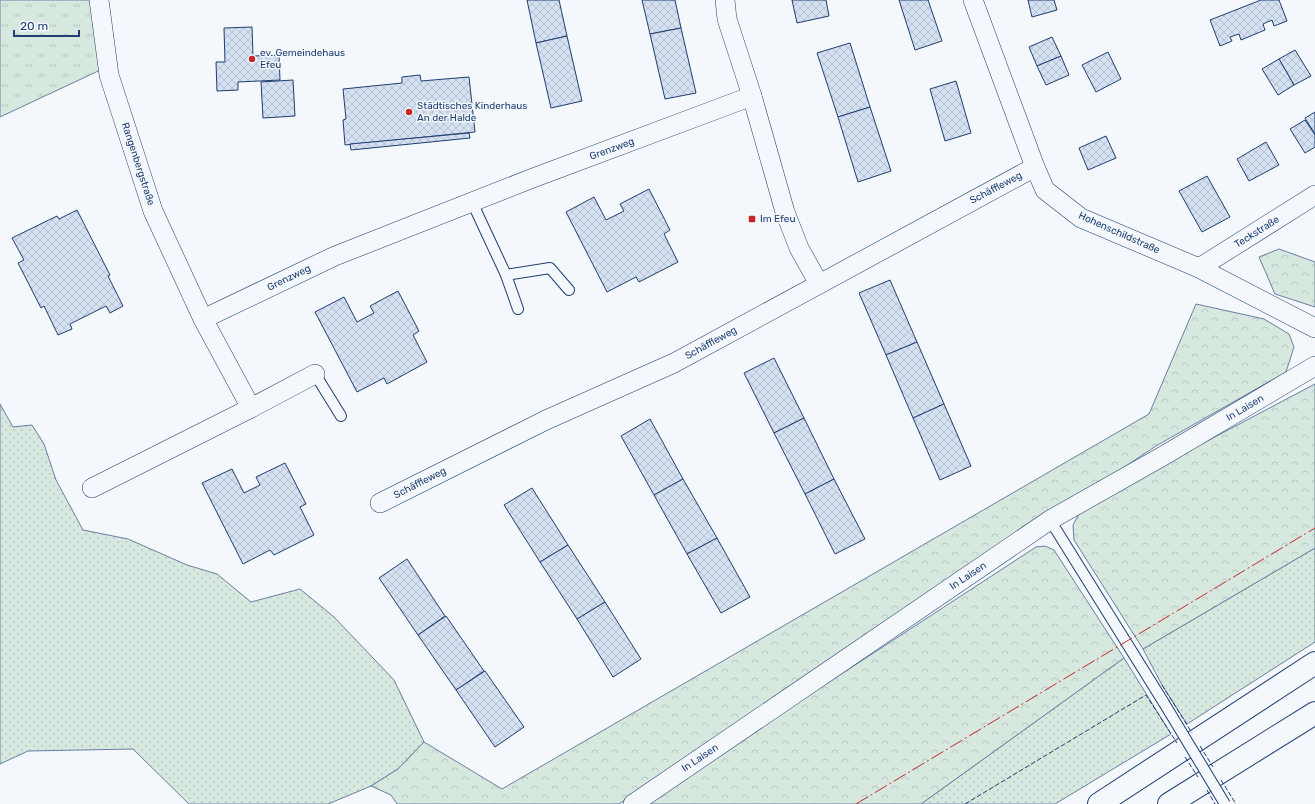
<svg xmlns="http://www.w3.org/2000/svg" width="1315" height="804" font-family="Rubik,sans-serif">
  <defs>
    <pattern id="grass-dots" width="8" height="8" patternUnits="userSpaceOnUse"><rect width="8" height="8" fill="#d7e8df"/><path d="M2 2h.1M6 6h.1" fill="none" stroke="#b8c8c3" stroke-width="1.8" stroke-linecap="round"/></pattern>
    <pattern id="forest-crowns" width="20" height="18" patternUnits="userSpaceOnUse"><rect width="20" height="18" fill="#d7e8df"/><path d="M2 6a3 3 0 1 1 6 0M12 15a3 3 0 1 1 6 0" fill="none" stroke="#b8c8c3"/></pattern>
    <pattern id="park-tufts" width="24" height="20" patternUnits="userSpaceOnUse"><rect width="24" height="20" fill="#d7e8df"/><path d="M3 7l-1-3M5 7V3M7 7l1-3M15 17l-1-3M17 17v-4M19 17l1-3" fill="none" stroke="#b8c8c3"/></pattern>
    <pattern id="building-cross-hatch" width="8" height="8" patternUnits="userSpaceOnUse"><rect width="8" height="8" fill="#d5e0f0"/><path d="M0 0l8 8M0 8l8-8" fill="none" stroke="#b6c1d1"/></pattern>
  </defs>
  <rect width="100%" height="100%" fill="#f4f7fb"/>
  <g fill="url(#grass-dots)" stroke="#687fa3">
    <path d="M 0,404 L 13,427 L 32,425 L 44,444 L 56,480 L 83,530 L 128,539 L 187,565 L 217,574 L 251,602 L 300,589 L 334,617 L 394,680 L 424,742 L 398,769 L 371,786 L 328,804 L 189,804 L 133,749 L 28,751 L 0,764 Z"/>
    <path d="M 1315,548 L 1315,642 L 1187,724 L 1162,685 L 1143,649 Z"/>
    <path d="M 1124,658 L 1171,734 L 1055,804 L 921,804 Z"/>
  </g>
  <g fill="url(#forest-crowns)" stroke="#687fa3">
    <path d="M 1279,249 L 1315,262 L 1315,307 L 1275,294 L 1259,257 Z"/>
    <path d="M 1196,304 L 1264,319 L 1289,334 L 1294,347 L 1286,372 L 1156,446 L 619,804 L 397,804 L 391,795 L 371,786 L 398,769 L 424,742 L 502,789 L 1149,414 Z"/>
    <path d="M 1315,384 L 1315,548 L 1143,649 L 1074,540 L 1073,525 L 1079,514 L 1103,496 Z"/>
    <path d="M 1045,546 L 1054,550 L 1124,658 L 921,804 L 642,804 L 1036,547 Z"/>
  </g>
  <path fill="url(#park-tufts)" stroke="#687fa3" d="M 0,0 L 96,0 L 111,65 L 0,117 Z"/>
  <g fill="url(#building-cross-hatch)" stroke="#1d3f73">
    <path d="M 527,0 L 559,0 L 567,36 L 536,43 Z"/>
    <path d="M 642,0 L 675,0 L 681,28 L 650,34 Z"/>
    <path d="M 792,0 L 826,0 L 829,16 L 797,23 Z"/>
    <path d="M 899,0 L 928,0 L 942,41 L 915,50 Z"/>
    <path d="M 1028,0 L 1054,0 L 1057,10 L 1032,17 Z"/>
    <path d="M 1261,0 L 1279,0 L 1287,21 L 1274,26 L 1272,20 L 1263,24 L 1265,30 L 1241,40 L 1239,34 L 1230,37 L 1232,41 L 1220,46 L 1210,20 Z"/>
    <path d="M 252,27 L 253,56 L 279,55 L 280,80 L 238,82 L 238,90 L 217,91 L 216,62 L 225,62 L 224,28 Z"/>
    <path d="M 681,28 L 696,93 L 665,99 L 650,34 Z"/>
    <path d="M 567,36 L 582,101 L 551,108 L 536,43 Z"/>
    <path d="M 1052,37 L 1061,56 L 1037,66 L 1029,47 Z"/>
    <path d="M 850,43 L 870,107 L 838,117 L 817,53 Z"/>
    <path d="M 1295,50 L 1311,76 L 1294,85 L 1279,59 Z"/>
    <path d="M 1108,52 L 1121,79 L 1096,92 L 1082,65 Z"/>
    <path d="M 1061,56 L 1069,75 L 1046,85 L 1037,66 Z"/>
    <path d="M 1279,59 L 1294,85 L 1278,95 L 1262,69 Z"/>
    <path d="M 420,75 L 421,81 L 469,77 L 475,132 L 345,145 L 343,120 L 346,119 L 343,89 L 402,83 L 402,77 Z"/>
    <path d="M 293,80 L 295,116 L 263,118 L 261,82 Z"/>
    <path d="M 956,81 L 971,133 L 945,141 L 930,89 Z"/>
    <path d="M 870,107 L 891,171 L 858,182 L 838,117 Z"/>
    <path d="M 1315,112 L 1315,134 L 1305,118 Z"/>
    <path d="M 1305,120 L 1315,135 L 1315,147 L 1305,153 L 1290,129 Z"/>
    <path d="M 469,133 L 470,138 L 351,150 L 350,144 Z"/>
    <path d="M 1106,136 L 1116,158 L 1088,170 L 1079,148 Z"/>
    <path d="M 1266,142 L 1279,165 L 1249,181 L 1237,159 Z"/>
    <path d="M 1207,176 L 1230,217 L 1202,232 L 1179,191 Z"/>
    <path d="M 649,189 L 670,230 L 664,234 L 678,262 L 639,282 L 636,277 L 607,292 L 566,212 L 594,197 L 606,220 L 624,211 L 620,204 Z"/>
    <path d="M 77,210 L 110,275 L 108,276 L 123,306 L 110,313 L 106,306 L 70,324 L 72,329 L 58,335 L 44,306 L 41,308 L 18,263 L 24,260 L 12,238 L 57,216 L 59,219 Z"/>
    <path d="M 890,280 L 917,342 L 886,355 L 859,293 Z"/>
    <path d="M 398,291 L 419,331 L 413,335 L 427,362 L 387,384 L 384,378 L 357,392 L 315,312 L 344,297 L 357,322 L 374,313 L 370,306 Z"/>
    <path d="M 917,342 L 944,404 L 913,418 L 886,355 Z"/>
    <path d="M 774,358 L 804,418 L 774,433 L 744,373 Z"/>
    <path d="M 944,404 L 971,466 L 940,480 L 913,418 Z"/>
    <path d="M 804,418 L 834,479 L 805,494 L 774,433 Z"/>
    <path d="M 650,419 L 683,479 L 654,495 L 621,436 Z"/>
    <path d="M 285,463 L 306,504 L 300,507 L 314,535 L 274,555 L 270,550 L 243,564 L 202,483 L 232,469 L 244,493 L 260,485 L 256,477 Z"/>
    <path d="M 683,479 L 717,538 L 687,554 L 654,495 Z"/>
    <path d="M 834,479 L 865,539 L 835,554 L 805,494 Z"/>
    <path d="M 532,488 L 568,545 L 540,562 L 504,505 Z"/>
    <path d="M 717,538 L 750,597 L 721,613 L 687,554 Z"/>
    <path d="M 568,545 L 605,602 L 577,619 L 540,562 Z"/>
    <path d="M 407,559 L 445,616 L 418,635 L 379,578 Z"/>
    <path d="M 605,602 L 641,659 L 613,677 L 577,619 Z"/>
    <path d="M 446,616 L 484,671 L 456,690 L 418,635 Z"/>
    <path d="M 485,671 L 524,727 L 495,747 L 456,690 Z"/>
  </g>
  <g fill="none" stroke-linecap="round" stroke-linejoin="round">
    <defs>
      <g id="service">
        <path d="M 472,202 L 506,275 L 518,309"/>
        <path d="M 506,275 L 550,268 L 569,290"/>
        <path d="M 315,374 L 341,416"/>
        <path d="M 1050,520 L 1164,703"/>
      </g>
      <g id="minor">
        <path d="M 99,0 L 109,75 L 153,211 L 203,319 L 251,408"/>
        <path d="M 725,0 L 727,19 L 752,96 L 785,212 L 799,248 L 819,284"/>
        <path d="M 973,0 L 1035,167 L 1045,190 L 1081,218 L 1199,268 L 1315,328"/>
        <path d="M 1199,268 L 1315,195"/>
        <path d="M 203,319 L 335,256 L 533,178 L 752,96"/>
        <path d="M 92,488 L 251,408 L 315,374"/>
        <path d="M 380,503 L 546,420 L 674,363 L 1035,167"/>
        <path d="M 633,804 L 1050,520 L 1163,456 L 1315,366"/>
      </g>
      <g id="trunk">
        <path d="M 1099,804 L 1315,663"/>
        <path d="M 1169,804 L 1315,713"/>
      </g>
    </defs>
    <use href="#service" stroke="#1d3f73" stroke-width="12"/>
    <use href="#minor" stroke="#1d3f73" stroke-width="20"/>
    <use href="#trunk" stroke="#1d3f73" stroke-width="24"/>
    <use href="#service" stroke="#f4f7fb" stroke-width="10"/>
    <use href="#minor" stroke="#f4f7fb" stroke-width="19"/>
    <use href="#trunk" stroke="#f4f7fb" stroke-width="22"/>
    <defs>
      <path id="service-bridge" d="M 1164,703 L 1225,804"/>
    </defs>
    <use href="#service-bridge" stroke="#1d3f73" stroke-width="12" stroke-linecap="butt"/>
    <use href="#service-bridge" stroke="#f4f7fb" stroke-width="10"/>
    <g stroke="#1d3f73" stroke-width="1" stroke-dasharray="5 2" stroke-linecap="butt">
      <path d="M 1162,685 L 1192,733"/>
      <path d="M 1200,746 L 1213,767"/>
      <path d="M 1185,757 L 1198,777"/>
      <path d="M 1221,780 L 1236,804"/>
      <path d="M 1207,790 L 1215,804"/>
      <path d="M 965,804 L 1146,695 L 1177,743"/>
    </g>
    <path stroke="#c62828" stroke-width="1" stroke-dasharray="14 3 2 3" stroke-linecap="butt" d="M 856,804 L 1315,528"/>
  </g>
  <g fill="#c62828" stroke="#f4f7fb" stroke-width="1.5">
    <circle cx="252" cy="59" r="4"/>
    <circle cx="409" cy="112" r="4"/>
    <rect x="748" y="215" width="8" height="8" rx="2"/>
  </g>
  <g text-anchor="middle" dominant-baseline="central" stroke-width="3" stroke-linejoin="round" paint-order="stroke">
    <g font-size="10" fill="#1d3f73" stroke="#f4f7fb" text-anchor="start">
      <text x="260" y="53">ev. Gemeindehaus<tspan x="260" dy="12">Efeu</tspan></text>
      <text x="417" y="106">Städtisches Kinderhaus<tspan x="417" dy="12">An der Halde</tspan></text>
      <text x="760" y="219">Im Efeu</text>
    </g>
    <g font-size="10" fill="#1d3f73" stroke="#f4f7fb">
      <text transform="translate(612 149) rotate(-20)">Grenzweg</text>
      <text transform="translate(138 164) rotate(72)">Rangenbergstraße</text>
      <text transform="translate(996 188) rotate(-28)">Schäffleweg</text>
      <text transform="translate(1257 232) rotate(-32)">Teckstraße</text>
      <text transform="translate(1119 233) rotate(24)">Hohenschildstraße</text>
      <text transform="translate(289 278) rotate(-26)">Grenzweg</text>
      <text transform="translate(711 343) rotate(-29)">Schäffleweg</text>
      <text transform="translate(1245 408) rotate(-31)">In Laisen</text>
      <text transform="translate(420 483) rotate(-27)">Schäffleweg</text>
      <text transform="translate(968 576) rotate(-34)">In Laisen</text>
      <text transform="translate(700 758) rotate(-34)">In Laisen</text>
    </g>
  </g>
  <path d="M14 30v6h65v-6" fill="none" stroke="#1d3f73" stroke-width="2"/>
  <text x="20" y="30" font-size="12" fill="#1d3f73" stroke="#f4f7fb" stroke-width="3" paint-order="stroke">20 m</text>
</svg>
